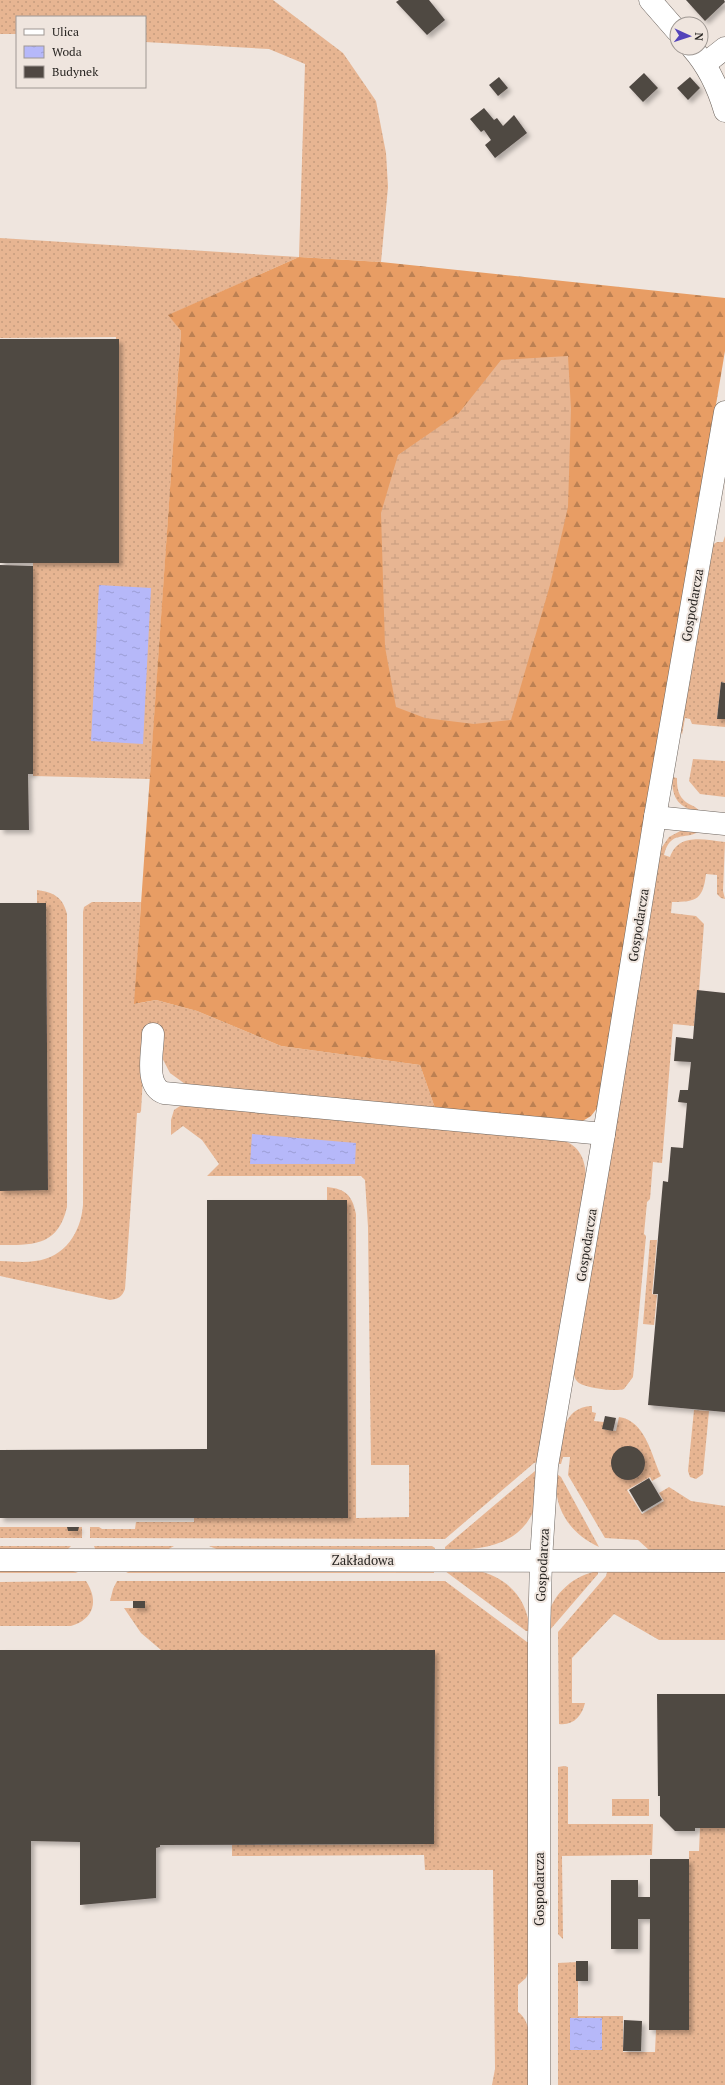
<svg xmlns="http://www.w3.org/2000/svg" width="725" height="2085" font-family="'PT Serif',serif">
  <defs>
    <pattern id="grass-dots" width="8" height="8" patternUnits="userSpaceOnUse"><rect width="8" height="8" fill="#e7b592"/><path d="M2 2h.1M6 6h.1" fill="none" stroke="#c69c7e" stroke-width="1.8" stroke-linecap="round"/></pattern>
    <pattern id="forest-firs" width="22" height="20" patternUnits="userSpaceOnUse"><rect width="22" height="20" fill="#e89d64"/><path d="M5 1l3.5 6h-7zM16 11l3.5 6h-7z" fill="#bc8052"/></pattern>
    <pattern id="wetland-marsh" width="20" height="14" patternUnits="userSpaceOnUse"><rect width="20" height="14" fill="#e7b592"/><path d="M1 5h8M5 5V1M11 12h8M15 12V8" fill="none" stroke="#c69c7e"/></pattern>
    <pattern id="water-ripples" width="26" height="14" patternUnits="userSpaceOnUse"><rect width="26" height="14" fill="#b6b8f9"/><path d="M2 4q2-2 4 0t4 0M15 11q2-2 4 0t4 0" fill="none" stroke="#9c9ed5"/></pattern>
    <filter id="shadow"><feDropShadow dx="3.5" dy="3.5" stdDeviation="2" flood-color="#0004"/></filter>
  </defs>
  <rect width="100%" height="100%" fill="#efe5de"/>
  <g fill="url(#grass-dots)">
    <path d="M 0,0 L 273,0 L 343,53 L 376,101 L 386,153 L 388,187 L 381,262 L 299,257 L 169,315 L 181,331 L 150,779 L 33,776 L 33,563 L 119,563 L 116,337 L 0,338 L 0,238 L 299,257 L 305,64 L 269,49 L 145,42 L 145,17 L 17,17 L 17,34 L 0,34 Z"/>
    <path d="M 725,536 L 725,683 L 721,682 L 717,718 L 725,719 L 725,727 L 692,724 L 690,719 L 685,718 L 682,735 L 680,729 L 712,545 L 717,542 L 723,542 Z"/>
    <path d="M 693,759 L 725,761 L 725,797 L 700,794 L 689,781 Z"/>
    <path d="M 672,777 L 677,778 C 676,808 697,802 700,813 C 679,807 672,800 672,777 Z"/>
    <path d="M 684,829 L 698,832 C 685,840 670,830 664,855 L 670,857 C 679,832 705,840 725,842 L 723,891 L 725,899 L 721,898 L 717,894 L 717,875 L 706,874 C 703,899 697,902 672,902 L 671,913 L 696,916 L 704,924 L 699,991 L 697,991 L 694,1026 L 673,1024 L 662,1163 L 653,1162 L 650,1199 L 647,1202 L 644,1234 L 646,1236 L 633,1377 L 624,1389 C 615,1392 587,1388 579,1383 C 575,1380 574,1376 573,1371 L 660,850 L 669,837 Z"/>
    <path d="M 37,890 C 53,892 63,897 67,914 L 67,1207 C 58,1246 34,1245 0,1245 L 0,1189 L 48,1189 L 46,903 L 37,903 Z"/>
    <path d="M 92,902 L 141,902 L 135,1004 L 156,1000 L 197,1011 L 281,1046 L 420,1065 L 436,1111 L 192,1089 L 170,1073 L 146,1027 L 141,1111 L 140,1113 L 137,1113 L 125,1289 C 122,1297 118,1299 110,1300 L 0,1276 L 0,1261 C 11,1261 23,1263 35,1261 C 65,1258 81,1232 83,1205 L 83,912 L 84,907 Z"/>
    <path d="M 192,1105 L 562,1140 C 580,1146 585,1159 586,1176 L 539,1462 L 534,1463 L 445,1539 L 90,1538 L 90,1527 L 99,1527 L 102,1529 L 135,1529 L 136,1522 L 194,1522 L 194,1518 L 348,1518 L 347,1201 L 327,1200 L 327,1187 C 346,1189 352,1195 356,1214 L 356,1518 L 409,1517 L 409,1465 L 371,1465 L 368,1227 L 365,1180 L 361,1176 L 207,1176 L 219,1164 L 202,1140 L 183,1126 L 171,1135 L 171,1120 L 174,1110 L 180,1106 Z"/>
    <path d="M 650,1240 L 657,1240 L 652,1294 L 657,1295 L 654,1325 L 643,1324 Z"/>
    <path d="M 592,1406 L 592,1412 L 596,1413 L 594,1421 L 604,1422 L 603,1429 L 616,1431 L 619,1417 C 646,1421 651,1455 661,1476 L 652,1481 L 650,1477 L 627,1490 L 642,1514 L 664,1501 L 659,1493 L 669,1487 L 691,1501 L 725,1506 L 725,1550 L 649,1550 L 638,1540 L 605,1538 L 568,1475 L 570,1457 L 563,1457 L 561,1464 L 558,1464 C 561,1440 561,1407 592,1406 Z"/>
    <path d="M 694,1410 L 709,1411 L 703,1474 L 696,1479 L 690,1477 L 688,1471 Z"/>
    <path d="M 535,1471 L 538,1472 C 537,1484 538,1500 533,1512 C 517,1547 479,1550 445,1550 L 445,1547 Z"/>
    <path d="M 557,1474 L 561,1477 L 599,1547 C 569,1533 552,1507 557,1474 Z"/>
    <rect x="0" y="1527" width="82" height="11"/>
    <path d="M 0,1546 L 71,1546 L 66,1551 L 0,1551 Z"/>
    <path d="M 94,1546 L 174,1546 L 167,1550 L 96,1551 Z"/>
    <path d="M 209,1546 L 432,1546 L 435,1548 L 435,1550 L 219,1550 Z"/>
    <path d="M 0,1568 L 73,1571 L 78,1573 L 0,1573 Z"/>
    <path d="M 434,1568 L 434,1573 L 126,1573 L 130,1571 Z"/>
    <path d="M 608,1569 L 725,1569 L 725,1640 L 659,1640 L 614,1614 L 572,1658 L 572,1703 L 585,1703 C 582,1716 573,1726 559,1724 L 558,1632 L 606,1576 Z"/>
    <path d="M 476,1570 C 508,1578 527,1597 530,1631 L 526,1631 L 445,1571 Z"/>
    <path d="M 598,1571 L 598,1574 L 549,1631 C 549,1627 547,1622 548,1618 C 551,1594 576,1574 598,1571 Z"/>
    <path d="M 86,1581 C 99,1601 94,1619 71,1626 L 0,1626 L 0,1582 Z"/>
    <path d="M 117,1581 L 445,1581 L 527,1642 L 530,1642 L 530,1968 L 526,1978 L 518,1985 L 518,2012 C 536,2024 530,2065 530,2085 L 492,2085 L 495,2069 L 493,1870 L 425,1870 L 424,1855 L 232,1856 L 232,1845 L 434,1844 L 435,1650 L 161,1650 L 141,1633 L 124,1608 L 133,1608 L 133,1601 L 110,1601 L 113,1589 Z"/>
    <path d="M 564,1766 L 568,1767 L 568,1824 L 653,1824 L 652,1855 L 562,1856 L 563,1939 L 558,1934 L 558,1767 Z"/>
    <rect x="612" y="1799" width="37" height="17"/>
    <path d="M 700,1828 L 725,1828 L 725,2085 L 558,2085 L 558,1963 L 578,1962 L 578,2016 L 623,2016 L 623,2052 L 655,2052 L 656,2030 L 689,2030 L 689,1851 L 699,1851 Z"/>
  </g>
  <path fill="url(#forest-firs)" d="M 299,257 L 381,262 L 725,298 L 725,351 L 598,1107 L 591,1116 L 581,1122 L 436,1111 L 420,1065 L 281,1046 L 197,1011 L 156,1000 L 134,1004 L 181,331 L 168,315 Z"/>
  <path fill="url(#wetland-marsh)" d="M 568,356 L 571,409 L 568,507 L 550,585 L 511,720 L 474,724 L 425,718 L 396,707 L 385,647 L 381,513 L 398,455 L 459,413 L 501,360 Z"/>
  <g fill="url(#water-ripples)">
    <path d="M 99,585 L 151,588 L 143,744 L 91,741 Z"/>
    <path d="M 252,1134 L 356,1143 L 355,1164 L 250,1164 Z"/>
    <rect x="570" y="2018" width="32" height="32"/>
  </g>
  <g fill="#504843" filter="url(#shadow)">
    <path d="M 399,0 L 429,0 L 445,20 L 427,35 L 396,2 Z"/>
    <path d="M 686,0 L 724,0 L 725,2 L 705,21 Z"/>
    <path d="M 644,73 L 658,88 L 643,102 L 629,87 Z"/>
    <path d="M 499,77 L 508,88 L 498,96 L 489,85 Z"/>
    <path d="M 690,77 L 700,88 L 688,100 L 677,88 Z"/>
    <path d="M 484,108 L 494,120 L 497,118 L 503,126 L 514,115 L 527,133 L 495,158 L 485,145 L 491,140 L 484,130 L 481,132 L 470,119 Z"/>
    <rect x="0" y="339" width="119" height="224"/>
    <path d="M 0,565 L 33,566 L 33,774 L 28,774 L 29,830 L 0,830 Z"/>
    <path d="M 721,682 L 725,683 L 725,719 L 717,719 Z"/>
    <path d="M 0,903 L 46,903 L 48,1190 L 0,1191 Z"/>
    <path d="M 697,990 L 725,993 L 725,1412 L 648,1405 L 658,1294 L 653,1294 L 663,1181 L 668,1182 L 671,1147 L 683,1148 L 687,1103 L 678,1102 L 680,1090 L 688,1090 L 691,1062 L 674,1061 L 676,1037 L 693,1039 Z"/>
    <path d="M 207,1200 L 347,1200 L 348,1518 L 0,1518 L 0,1450 L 207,1449 Z"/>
    <path d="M 605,1416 L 616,1418 L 613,1431 L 602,1429 Z"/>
    <circle cx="628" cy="1463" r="17"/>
    <path d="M 649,1478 L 662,1500 L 642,1512 L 629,1490 Z"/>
    <path d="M 67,1527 L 79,1527 L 78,1531 L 68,1531 Z"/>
    <rect x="133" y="1601" width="12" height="7"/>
    <path d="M 0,1650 L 435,1650 L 434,1844 L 160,1845 L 160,1847 L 156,1848 L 156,1898 L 80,1905 L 80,1842 L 31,1841 L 31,2085 L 0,2085 Z"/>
    <path d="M 657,1694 L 725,1694 L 725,1828 L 695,1828 L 695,1831 L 675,1831 L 660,1816 L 660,1796 L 658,1796 Z"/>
    <path d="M 650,1859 L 689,1859 L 689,2030 L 649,2030 L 650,1919 L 638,1919 L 638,1949 L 611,1949 L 611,1880 L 638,1880 L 638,1897 L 650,1897 Z"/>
    <rect x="576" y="1961" width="12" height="20"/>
    <path d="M 624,2020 L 642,2021 L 641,2051 L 623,2051 Z"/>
  </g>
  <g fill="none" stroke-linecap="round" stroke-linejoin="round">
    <defs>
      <g id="minor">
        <path d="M 650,0 L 677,31"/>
        <path d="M 692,48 C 709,67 718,87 725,111"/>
        <path d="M 706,63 L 725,48"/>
        <path d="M 655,817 L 725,824"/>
        <path d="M 153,1034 C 153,1051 144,1086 164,1093 L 604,1134"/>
        <path d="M 0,1560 L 725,1561"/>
        <path d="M 539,2085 L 539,1638 L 541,1560 L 547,1466 L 604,1134 L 655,817 L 725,412"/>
      </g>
    </defs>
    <use href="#minor" stroke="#6c645e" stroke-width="23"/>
    <use href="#minor" stroke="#fff" stroke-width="22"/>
  </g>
  <g text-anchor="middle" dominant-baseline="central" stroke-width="4" stroke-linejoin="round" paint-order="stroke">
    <g font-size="13" fill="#282522" stroke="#efe5de">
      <text transform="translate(692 605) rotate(-80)">Gospodarcza</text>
      <text transform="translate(638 925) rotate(-81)">Gospodarcza</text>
      <text transform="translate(586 1245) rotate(-81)">Gospodarcza</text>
      <text x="363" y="1560">Zakładowa</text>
      <text transform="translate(542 1565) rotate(-87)">Gospodarcza</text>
      <text transform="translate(539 1889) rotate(-90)">Gospodarcza</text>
    </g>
  </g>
  <rect x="16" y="16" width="130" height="72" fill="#efe5de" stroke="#9f9893"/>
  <rect x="24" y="29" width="20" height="6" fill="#ffffff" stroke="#9f9893"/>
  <text x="52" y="36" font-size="12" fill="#282522">Ulica</text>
  <rect x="24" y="46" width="20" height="12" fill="url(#water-ripples)" stroke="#9f9893"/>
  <text x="52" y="56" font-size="12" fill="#282522">Woda</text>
  <rect x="24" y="66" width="20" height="12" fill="#504843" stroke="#9f9893"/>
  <text x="52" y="76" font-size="12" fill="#282522">Budynek</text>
  <g transform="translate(689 36) rotate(93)"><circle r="19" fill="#efe5de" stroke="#9f9893"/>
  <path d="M0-3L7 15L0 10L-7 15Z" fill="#5243ba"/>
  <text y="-6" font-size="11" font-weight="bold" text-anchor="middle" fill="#282522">N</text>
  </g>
</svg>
